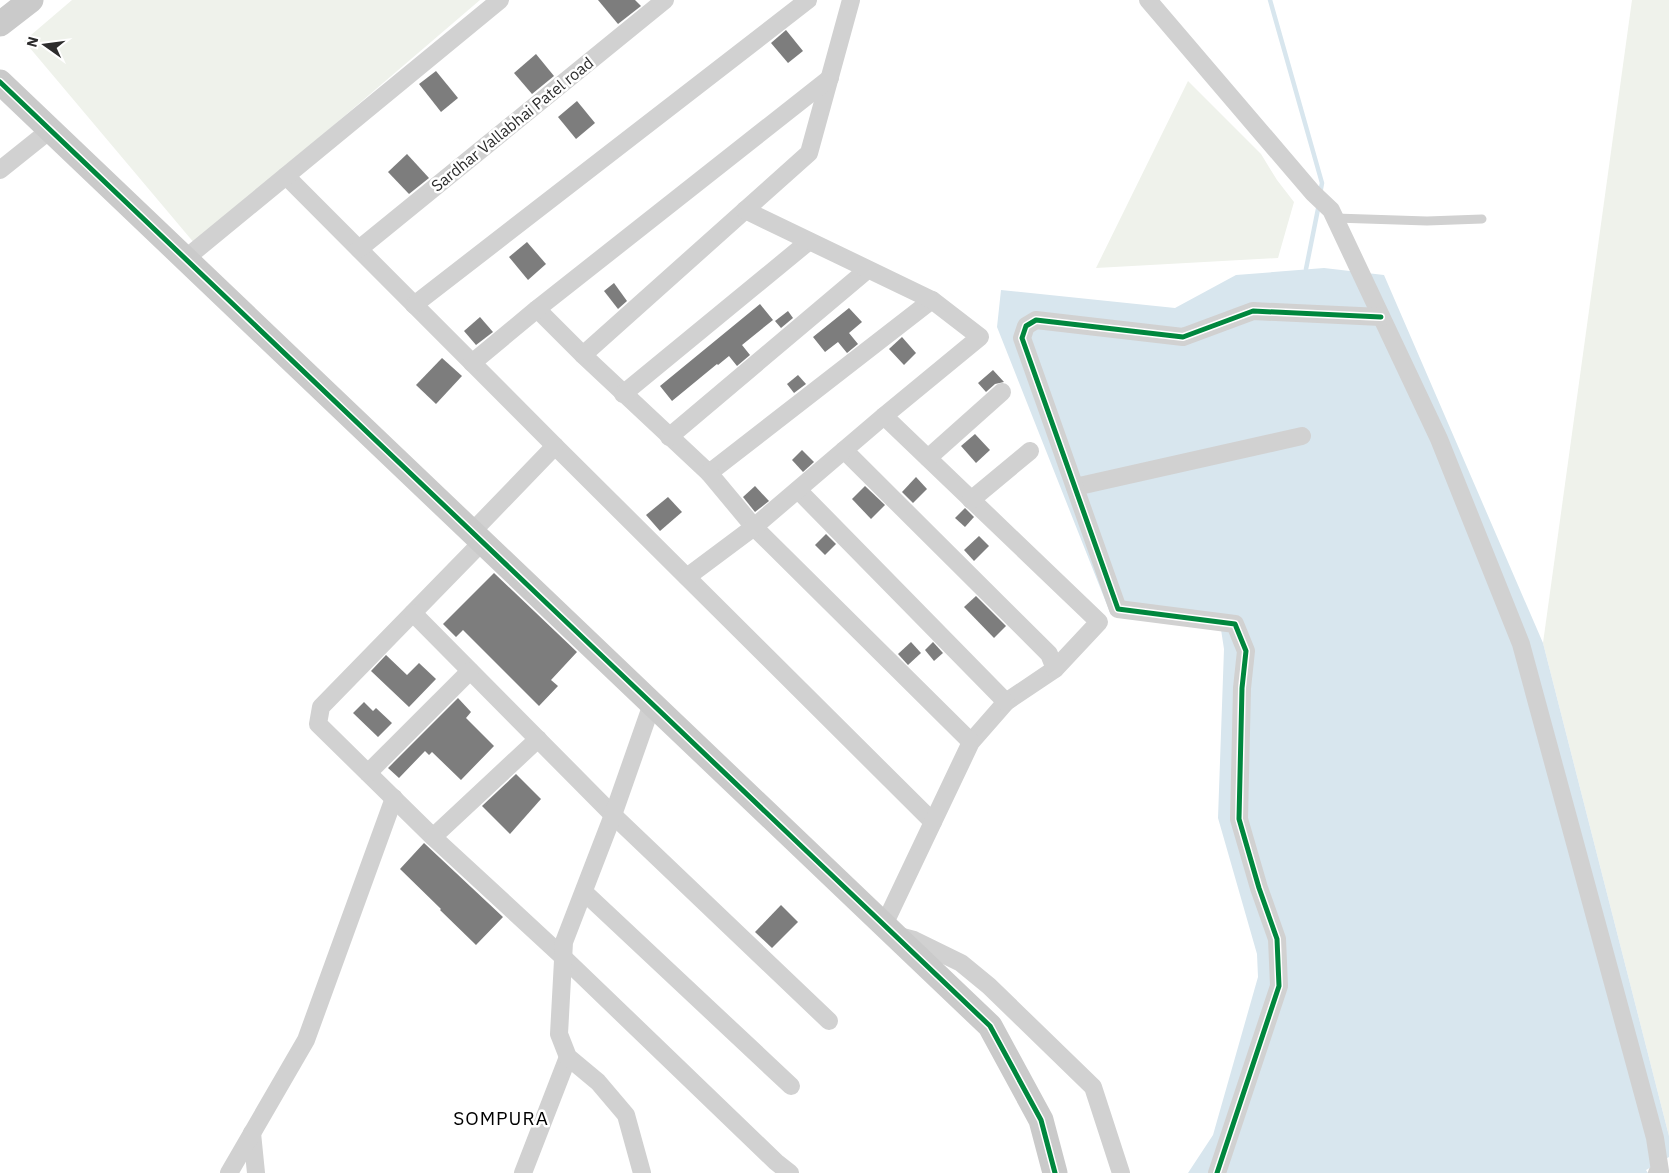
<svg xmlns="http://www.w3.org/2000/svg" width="1669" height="1173" font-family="'IBM Plex Sans',sans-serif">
  <rect width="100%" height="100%" fill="#fff"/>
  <g fill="#eff2eb">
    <path d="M 72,0 L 480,0 L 195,244 L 24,41 Z"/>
    <path d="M 1632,0 L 1669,0 L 1669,1136 L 1543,643 Z"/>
    <path d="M 1188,81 L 1261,154 L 1277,180 L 1294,202 L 1278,258 L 1096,268 Z"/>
  </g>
  <path fill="#d8e6ee" d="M 1324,268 L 1384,275 L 1543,643 L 1669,1136 L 1669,1157 L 1646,1170 L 1648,1173 L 1188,1173 L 1213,1135 L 1258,977 L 1257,954 L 1218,818 L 1224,649 L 1220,623 L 1111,615 L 997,327 L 1001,290 L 1175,308 L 1236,275 Z"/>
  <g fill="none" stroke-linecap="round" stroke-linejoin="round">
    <g stroke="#d8e6ee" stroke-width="4.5">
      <path d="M 1270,0 L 1322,183 L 1320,194"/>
      <path d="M 1306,269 L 1319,204"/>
    </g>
  </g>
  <g fill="#7d7d7d">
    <path d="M 598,0 L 635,0 L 641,6 L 618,24 Z"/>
    <path d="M 786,30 L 803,51 L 788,63 L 771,43 Z"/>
    <path d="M 536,54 L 554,76 L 532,94 L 514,73 Z"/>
    <path d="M 436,71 L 458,98 L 441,112 L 419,84 Z"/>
    <path d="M 577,101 L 595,123 L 576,139 L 558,117 Z"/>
    <path d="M 407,154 L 429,178 L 409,194 L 388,172 Z"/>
    <path d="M 527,242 L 546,264 L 528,280 L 509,257 Z"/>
    <path d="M 614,283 L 627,301 L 618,309 L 604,291 Z"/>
    <path d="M 760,304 L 773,320 L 742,345 L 750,355 L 737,366 L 729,356 L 718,365 L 717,364 L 672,401 L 660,386 Z"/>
    <path d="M 849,308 L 862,322 L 849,333 L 858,344 L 847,353 L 838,342 L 825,352 L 813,337 Z"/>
    <path d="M 788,311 L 793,318 L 781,328 L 775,321 Z"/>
    <path d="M 480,317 L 493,332 L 476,345 L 464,331 Z"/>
    <path d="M 902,337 L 916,353 L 904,365 L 889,349 Z"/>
    <path d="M 442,358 L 462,376 L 436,404 L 416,385 Z"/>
    <path d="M 993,370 L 1004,382 L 995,384 L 986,392 L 978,383 Z"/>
    <path d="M 798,375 L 806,384 L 794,393 L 787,384 Z"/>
    <path d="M 975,434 L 990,450 L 976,463 L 961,446 Z"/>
    <path d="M 802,450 L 814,462 L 803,472 L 792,460 Z"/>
    <path d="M 916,477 L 927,489 L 913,503 L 902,492 Z"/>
    <path d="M 755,486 L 769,501 L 755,512 L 743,497 Z"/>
    <path d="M 865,486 L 885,505 L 871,519 L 852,499 Z"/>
    <path d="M 668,497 L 682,512 L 660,531 L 646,515 Z"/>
    <path d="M 965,508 L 974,517 L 965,527 L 955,518 Z"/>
    <path d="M 826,534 L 836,544 L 825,555 L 815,545 Z"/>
    <path d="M 979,536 L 989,546 L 974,561 L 964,550 Z"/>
    <path d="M 494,573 L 577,652 L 551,680 L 558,686 L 539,706 L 463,630 L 456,637 L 443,624 Z"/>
    <path d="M 976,596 L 1006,626 L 994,638 L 964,607 Z"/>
    <path d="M 911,642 L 921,653 L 908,665 L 898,654 Z"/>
    <path d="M 933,642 L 943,653 L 934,661 L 925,650 Z"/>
    <path d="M 386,655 L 407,675 L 419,663 L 436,679 L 409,707 L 371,671 Z"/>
    <path d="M 458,698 L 471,712 L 466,718 L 494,746 L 461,780 L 432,752 L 429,755 L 425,751 L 399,778 L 388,768 Z"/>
    <path d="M 364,702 L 373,711 L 376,708 L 392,723 L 378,737 L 353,713 Z"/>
    <path d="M 516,774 L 541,799 L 510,834 L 482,806 Z"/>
    <path d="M 424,843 L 503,917 L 476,945 L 440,910 L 441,909 L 400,869 Z"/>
    <path d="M 781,905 L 798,922 L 772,948 L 755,932 Z"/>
  </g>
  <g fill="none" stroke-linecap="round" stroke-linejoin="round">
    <path stroke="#d1d1d1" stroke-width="9" d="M 1335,218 L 1427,221 L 1482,219"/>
    <g stroke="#d1d1d1" stroke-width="18">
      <path d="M 1148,0 L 1313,193 L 1331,210 L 1439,439 L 1521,644 L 1655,1138 L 1660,1171 L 1657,1173"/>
      <path d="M 0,170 L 50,130"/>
      <path d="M 286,176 L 555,446 L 933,822"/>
      <path d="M 359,249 L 665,0"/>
      <path d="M 185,259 L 500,0"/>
      <path d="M 414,305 L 808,0"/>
      <path d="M 537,309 L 583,355 L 709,473 L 932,300"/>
      <path d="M 583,355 L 809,153 L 851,0"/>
      <path d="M 472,363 L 537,309 L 830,78"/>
      <path d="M 623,394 L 808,242"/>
      <path d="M 884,416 L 1099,622 L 1055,669 L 1006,702 L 971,742 L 884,925"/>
      <path d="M 669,437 L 867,270"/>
      <path d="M 844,450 L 1049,654 L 1055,669"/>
      <path d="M 928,458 L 1002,392"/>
      <path d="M 709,473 L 754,527 L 971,742"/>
      <path d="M 1075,487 L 1302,436"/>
      <path d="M 798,490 L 1006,702"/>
      <path d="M 971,500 L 1030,451"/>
      <path d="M 472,532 L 555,446"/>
      <path d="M 482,542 L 321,707 L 318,724 L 433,837 L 538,739"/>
      <path d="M 687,577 L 754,527 L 884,416 L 980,337 L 932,300 L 745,210"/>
      <path d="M 413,613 L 613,815 L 829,1021"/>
      <path d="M 368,773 L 470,671"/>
      <path d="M 433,837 L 564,958 L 776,1162 L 790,1173"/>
      <path d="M 584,892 L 791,1086"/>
      <path d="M 899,936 L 914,940 L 961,963 L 989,986 L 1093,1087 L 1121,1173"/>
      <path d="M 252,1133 L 256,1173"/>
      <path d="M 229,1173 L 306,1040 L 394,798"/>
      <path d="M 523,1173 L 568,1057"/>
      <path d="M 642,1173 L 626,1115 L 598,1082 L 568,1057 L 559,1034 L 564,942 L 613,815 L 652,704"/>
      <path d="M 1217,1173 L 1279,986 L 1277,939 L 1259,888 L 1239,819 L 1242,688 L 1246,651 L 1235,624 L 1118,609 L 1022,338 L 1026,326 L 1036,320 L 1183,337 L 1253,311 L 1381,317"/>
    </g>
    <g stroke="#cacaca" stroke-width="25">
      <path d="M 0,24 L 31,0"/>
      <path d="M 0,82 L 990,1026 L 1041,1120 L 1055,1173"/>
    </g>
    <defs>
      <g id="cycleway">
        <path d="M 0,82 L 990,1026 L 1041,1120 L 1055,1173"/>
        <path d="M 1217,1173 L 1279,986 L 1277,939 L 1259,888 L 1239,819 L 1242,688 L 1246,651 L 1235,624 L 1118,609 L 1022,338 L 1026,326 L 1036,320 L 1183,337 L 1253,311 L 1381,317"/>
      </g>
    </defs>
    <use href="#cycleway" stroke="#fff" stroke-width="8"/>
    <use href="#cycleway" stroke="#00873e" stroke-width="5"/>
  </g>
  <g text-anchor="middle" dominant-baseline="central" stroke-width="5" stroke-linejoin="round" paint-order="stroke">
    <g font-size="16" fill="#2c2c2c" stroke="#fff">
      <text transform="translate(512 124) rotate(-39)">Sardhar Vallabhai Patel road</text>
    </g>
    <g font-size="19" letter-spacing="1" fill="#000" stroke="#fff">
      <text x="501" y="1118">SOMPURA</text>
    </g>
  </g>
  <g transform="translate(45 45) rotate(284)" stroke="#ffffff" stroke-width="4" paint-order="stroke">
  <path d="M0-4L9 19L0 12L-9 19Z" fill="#2c2c2c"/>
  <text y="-8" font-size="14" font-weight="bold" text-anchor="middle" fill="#2c2c2c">N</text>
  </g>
</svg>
